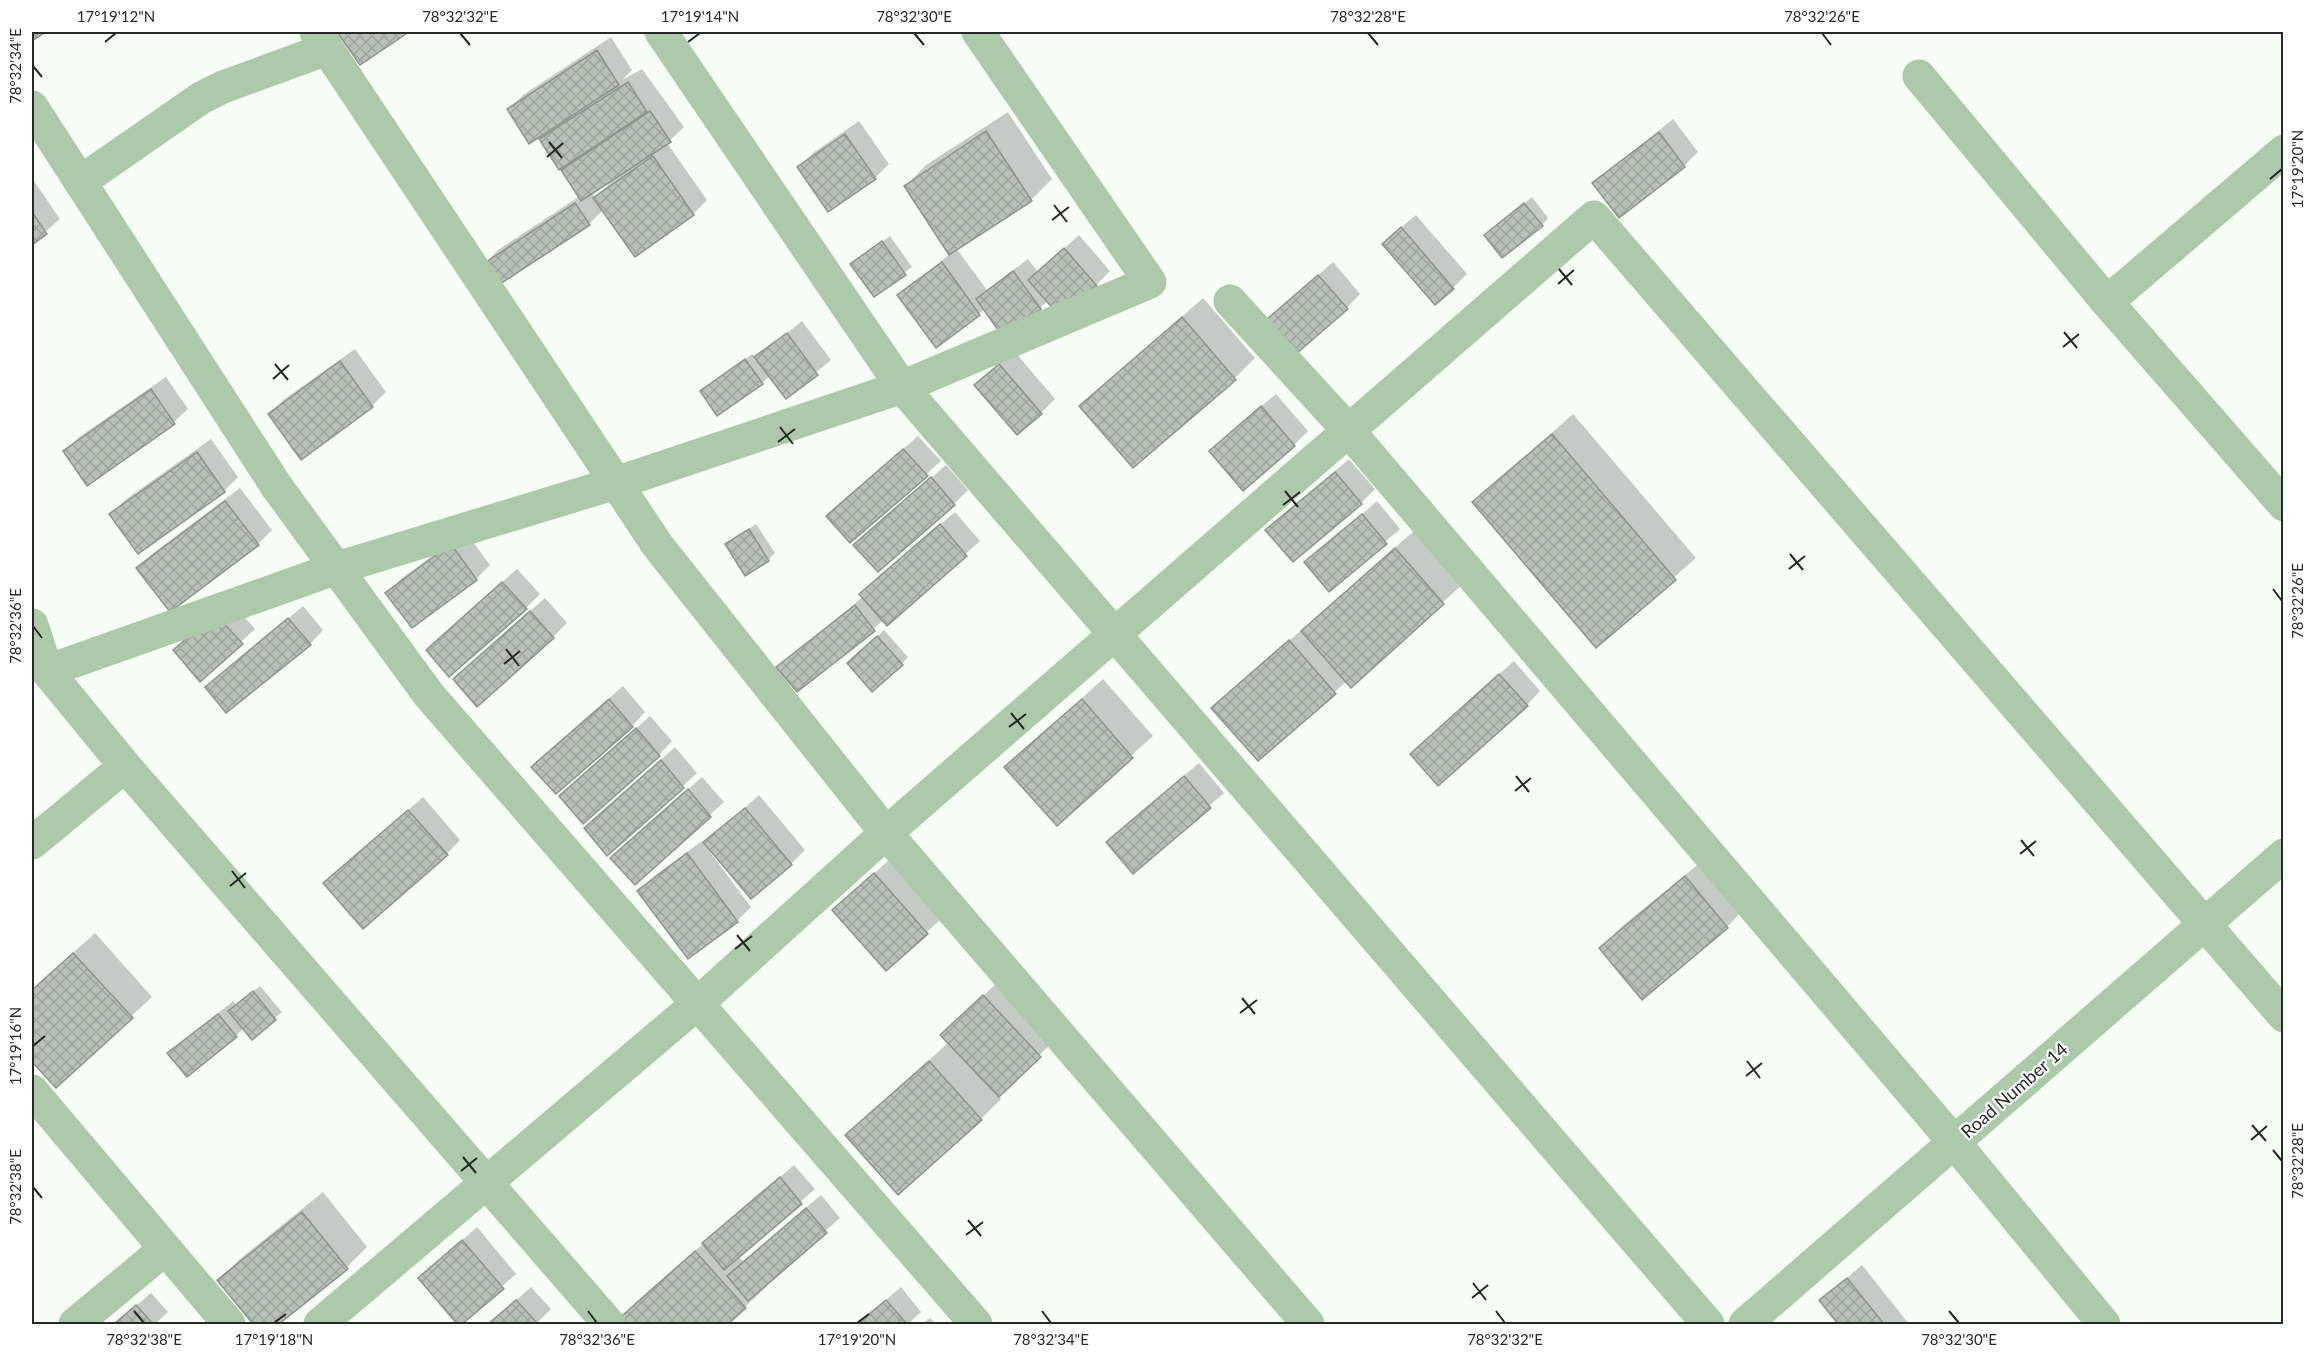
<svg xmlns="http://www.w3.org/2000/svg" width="2315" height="1356" font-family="Lato,sans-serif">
  <defs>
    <pattern id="building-cross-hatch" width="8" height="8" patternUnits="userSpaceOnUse" patternTransform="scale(1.5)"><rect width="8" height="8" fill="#b7c1b6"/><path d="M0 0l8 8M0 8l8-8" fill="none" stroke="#9da69c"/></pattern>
  </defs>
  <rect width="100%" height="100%" fill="#f6fef5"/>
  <g fill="#0003" fill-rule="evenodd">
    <path d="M 339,32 L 407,32 L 360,63 Z"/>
    <path d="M 611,37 L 632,70 L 622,80 L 642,69 L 684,127 L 667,143 L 707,200 L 693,214 L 635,255 L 603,210 L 589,224 L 484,264 L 498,250 L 580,196 L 541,140 L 551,130 L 509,109 L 523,95 ZM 614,179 L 595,198 L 591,192 Z"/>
    <path d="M 1008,112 L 1052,179 L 1031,200 L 956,248 L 987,290 L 1028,259 L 1038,272 L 1079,235 L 1110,271 L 1096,285 L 1048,300 L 1040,308 L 985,309 L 936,346 L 899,295 L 950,254 L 906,186 L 926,165 Z"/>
    <path d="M 1673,119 L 1698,152 L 1684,166 L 1594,184 Z"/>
    <path d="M 859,121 L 889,164 L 875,178 L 829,210 L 799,167 L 813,153 Z"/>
    <path d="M 32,178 L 60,219 L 32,243 Z"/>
    <path d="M 1532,197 L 1548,218 L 1542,225 L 1486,235 Z"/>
    <path d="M 1416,215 L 1467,274 L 1453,288 L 1398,230 Z"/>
    <path d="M 890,236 L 912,267 L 874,295 L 852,264 Z"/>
    <path d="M 1333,262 L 1360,294 L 1347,308 L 1261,326 Z"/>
    <path d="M 1203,298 L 1255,358 L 1235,378 L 1081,406 Z"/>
    <path d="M 802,321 L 831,360 L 786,397 L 770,376 L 762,383 L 702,391 L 752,354 L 756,358 Z"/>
    <path d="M 355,349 L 386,392 L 372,406 L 270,414 L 283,400 Z"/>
    <path d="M 1014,351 L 1055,399 L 1041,413 L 976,385 Z"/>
    <path d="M 166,377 L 188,409 L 174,422 L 65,451 L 79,437 Z"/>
    <path d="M 1276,394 L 1308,431 L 1294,445 L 1225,437 Z"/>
    <path d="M 1573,414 L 1696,558 L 1596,646 L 1474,502 Z"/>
    <path d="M 918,436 L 941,461 L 850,541 L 842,502 Z"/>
    <path d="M 211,439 L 238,477 L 224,491 L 138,552 L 111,514 L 125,500 Z"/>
    <path d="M 1349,459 L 1375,489 L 1361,503 L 1267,530 Z"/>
    <path d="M 946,465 L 968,490 L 954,504 L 869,531 Z"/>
    <path d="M 240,488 L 272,530 L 258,544 L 138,568 L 152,554 Z"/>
    <path d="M 1377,501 L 1400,529 L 1329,590 L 1306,562 Z"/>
    <path d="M 955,512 L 980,541 L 887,623 L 884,620 L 797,690 L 778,667 L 864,596 L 875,580 Z"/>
    <path d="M 756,524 L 775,553 L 768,560 L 727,545 Z"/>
    <path d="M 1416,529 L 1464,583 L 1351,685 L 1347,681 L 1258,759 L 1213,708 Z"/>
    <path d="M 465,531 L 490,565 L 476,579 L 412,626 L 387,593 L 401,579 Z"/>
    <path d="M 517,569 L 540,594 L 526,608 L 442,636 Z"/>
    <path d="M 545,598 L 567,623 L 553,637 L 469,665 Z"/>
    <path d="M 230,601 L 255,629 L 200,679 Z"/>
    <path d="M 303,606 L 323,630 L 310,644 L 207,687 Z"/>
    <path d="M 884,630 L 908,657 L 902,664 L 855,657 Z"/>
    <path d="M 1514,661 L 1540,691 L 1527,705 L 1426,740 Z"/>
    <path d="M 1103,679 L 1153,736 L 1057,823 L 1006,767 Z"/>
    <path d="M 623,686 L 645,712 L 632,726 L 547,753 Z"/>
    <path d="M 650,716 L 672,741 L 659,755 L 561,796 Z"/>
    <path d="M 675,747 L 697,773 L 608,854 L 599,815 Z"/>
    <path d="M 1199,763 L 1224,793 L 1134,872 L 1122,829 Z"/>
    <path d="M 702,777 L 724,802 L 635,883 L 626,844 Z"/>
    <path d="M 759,795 L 805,850 L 791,864 L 710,852 L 751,907 L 737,921 L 689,957 L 639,891 L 653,877 L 702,841 L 704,844 Z"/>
    <path d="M 423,797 L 460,840 L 447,854 L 325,883 Z"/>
    <path d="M 1707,857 L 1747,906 L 1727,927 L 1601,948 L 1621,927 Z"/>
    <path d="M 889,860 L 941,919 L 886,969 L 834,910 Z"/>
    <path d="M 95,933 L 152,997 L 56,1086 L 32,1060 L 32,990 Z"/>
    <path d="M 998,982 L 1053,1042 L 998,1095 L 1001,1099 L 981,1119 L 847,1135 L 949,1042 L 956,1021 Z"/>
    <path d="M 260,986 L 282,1012 L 252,1038 L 244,1028 L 236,1036 L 169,1053 L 233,1001 L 236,1005 Z"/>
    <path d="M 794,1165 L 815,1189 L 738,1256 L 743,1261 L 821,1195 L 840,1218 L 764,1285 L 766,1287 L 745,1307 L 725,1324 L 617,1324 L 616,1323 L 636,1302 Z"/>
    <path d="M 323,1192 L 367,1247 L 347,1267 L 276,1324 L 255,1324 L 219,1280 L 240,1259 Z"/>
    <path d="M 477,1227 L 516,1274 L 459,1324 L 420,1278 Z"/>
    <path d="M 1862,1265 L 1909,1324 L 1840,1324 L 1821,1300 Z"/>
    <path d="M 531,1287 L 551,1309 L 536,1324 L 489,1324 Z"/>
    <path d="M 901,1287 L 921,1312 L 908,1324 L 857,1324 Z"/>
    <path d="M 151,1293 L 168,1312 L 155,1324 L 115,1324 Z"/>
    <path d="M 930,1318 L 936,1324 L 922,1324 Z"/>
  </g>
  <g fill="url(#building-cross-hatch)" stroke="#8c968b" stroke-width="1.5">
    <path d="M 32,32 L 46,32 L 32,41 Z"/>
    <path d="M 337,32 L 409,32 L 360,65 Z"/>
    <path d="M 597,50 L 619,85 L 529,144 L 507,109 Z"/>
    <path d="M 628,82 L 647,112 L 559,170 L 539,139 Z"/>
    <path d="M 650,111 L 671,142 L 581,201 L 561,170 Z"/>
    <path d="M 986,131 L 1032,201 L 949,255 L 904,186 Z"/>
    <path d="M 1659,132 L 1685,167 L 1619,218 L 1592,183 Z"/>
    <path d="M 845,134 L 876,179 L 828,212 L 797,167 Z"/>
    <path d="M 653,156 L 694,215 L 635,257 L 593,198 Z"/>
    <path d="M 575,203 L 590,225 L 497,286 L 483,264 Z"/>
    <path d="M 1524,203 L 1543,226 L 1502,258 L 1484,235 Z"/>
    <path d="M 32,212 L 47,234 L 32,245 Z"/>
    <path d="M 1401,227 L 1454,289 L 1435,305 L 1382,244 Z"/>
    <path d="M 882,241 L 906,275 L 874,297 L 850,264 Z"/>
    <path d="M 1064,248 L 1097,286 L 1061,318 L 1028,280 Z"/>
    <path d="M 942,262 L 980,315 L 936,348 L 897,295 Z"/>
    <path d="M 1013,271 L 1041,309 L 1003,337 L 976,299 Z"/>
    <path d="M 1318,275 L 1348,309 L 1289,360 L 1259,326 Z"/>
    <path d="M 1182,317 L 1236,380 L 1133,468 L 1079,406 Z"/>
    <path d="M 787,333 L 818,375 L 786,399 L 754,357 Z"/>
    <path d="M 745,359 L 763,384 L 717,416 L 700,391 Z"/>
    <path d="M 340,361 L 373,407 L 301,460 L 268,414 Z"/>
    <path d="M 999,364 L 1042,414 L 1017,435 L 974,385 Z"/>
    <path d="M 151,389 L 175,424 L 87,486 L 63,451 Z"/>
    <path d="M 1261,406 L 1295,446 L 1243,491 L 1209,451 Z"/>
    <path d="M 1552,434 L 1676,580 L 1596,648 L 1472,502 Z"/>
    <path d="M 903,449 L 928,476 L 850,543 L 826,516 Z"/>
    <path d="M 197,452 L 225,492 L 138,554 L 109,514 Z"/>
    <path d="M 1335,472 L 1362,504 L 1293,562 L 1265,530 Z"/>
    <path d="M 931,477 L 955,505 L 878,572 L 853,545 Z"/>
    <path d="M 225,501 L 259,545 L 170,612 L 136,568 Z"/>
    <path d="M 1362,514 L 1387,544 L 1329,592 L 1304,562 Z"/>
    <path d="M 940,524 L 967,556 L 887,626 L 859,594 Z"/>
    <path d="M 749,529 L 769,561 L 745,576 L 725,544 Z"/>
    <path d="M 451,544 L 477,580 L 412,628 L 385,593 Z"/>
    <path d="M 1395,548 L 1444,604 L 1351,688 L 1301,631 Z"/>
    <path d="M 502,582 L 527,609 L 449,677 L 426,650 Z"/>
    <path d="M 855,605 L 875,631 L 797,692 L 776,667 Z"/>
    <path d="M 530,611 L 554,638 L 477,707 L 453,679 Z"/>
    <path d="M 215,614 L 243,644 L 200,682 L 173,650 Z"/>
    <path d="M 288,618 L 311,645 L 226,713 L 205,687 Z"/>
    <path d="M 877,636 L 903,665 L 872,692 L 847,663 Z"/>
    <path d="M 1289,640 L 1336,694 L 1258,761 L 1211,708 Z"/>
    <path d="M 1499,674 L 1528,706 L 1438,786 L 1410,754 Z"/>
    <path d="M 609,699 L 633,727 L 556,794 L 531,767 Z"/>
    <path d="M 1082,699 L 1133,758 L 1057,826 L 1004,767 Z"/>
    <path d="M 636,728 L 660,756 L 583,824 L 559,796 Z"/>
    <path d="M 661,760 L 684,788 L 607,856 L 584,828 Z"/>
    <path d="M 1184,776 L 1211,808 L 1133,874 L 1106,842 Z"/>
    <path d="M 688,789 L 711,817 L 635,885 L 610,858 Z"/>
    <path d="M 745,808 L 792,865 L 751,899 L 703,842 Z"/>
    <path d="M 408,810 L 448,855 L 363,929 L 323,883 Z"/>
    <path d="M 687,853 L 738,922 L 688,959 L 637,891 Z"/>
    <path d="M 874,873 L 928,934 L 886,971 L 832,910 Z"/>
    <path d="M 1685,876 L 1728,928 L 1642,1000 L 1599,948 Z"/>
    <path d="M 73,953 L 133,1018 L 56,1088 L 32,1062 L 32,990 Z"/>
    <path d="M 253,991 L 276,1020 L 252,1040 L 228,1011 Z"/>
    <path d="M 983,995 L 1041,1057 L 999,1097 L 940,1035 Z"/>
    <path d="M 218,1014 L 237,1037 L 187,1077 L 167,1053 Z"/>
    <path d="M 929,1061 L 982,1120 L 898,1195 L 845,1135 Z"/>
    <path d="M 780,1177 L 802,1204 L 724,1270 L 702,1243 Z"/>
    <path d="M 806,1208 L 827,1233 L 748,1301 L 727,1276 Z"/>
    <path d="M 302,1212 L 348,1269 L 279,1324 L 253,1324 L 217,1280 Z"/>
    <path d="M 462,1240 L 504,1289 L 462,1324 L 457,1324 L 418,1278 Z"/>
    <path d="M 695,1251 L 746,1308 L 728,1324 L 615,1324 L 614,1323 Z"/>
    <path d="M 1847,1278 L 1884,1324 L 1838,1324 L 1819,1300 Z"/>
    <path d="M 516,1300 L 538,1324 L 488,1324 Z"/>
    <path d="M 886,1300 L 907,1324 L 857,1324 Z"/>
    <path d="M 136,1305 L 153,1324 L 114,1324 Z"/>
  </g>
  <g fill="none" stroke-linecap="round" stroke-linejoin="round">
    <g stroke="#accaa9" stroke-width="33">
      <path d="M 316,32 L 658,546 L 886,833 L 1308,1324"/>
      <path d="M 661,32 L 902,387 L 1708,1324"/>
      <path d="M 1919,76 L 2107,302 L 2284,505"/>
      <path d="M 32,107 L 277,487 L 429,695 L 976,1324"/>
      <path d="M 80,182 L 201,98 L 223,87 L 327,49"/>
      <path d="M 1230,301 L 1348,430 L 1954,1142 L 2104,1324"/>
      <path d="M 2107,302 L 2284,151"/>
      <path d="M 32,625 L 47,671 L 125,766 L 609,1324"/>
      <path d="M 47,671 L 337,568 L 616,483 L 902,387 L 1150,282 L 978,32"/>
      <path d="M 32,843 L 125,766"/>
      <path d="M 32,1091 L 229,1324"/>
      <path d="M 75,1324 L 165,1249"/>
      <path d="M 320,1324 L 698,1003 L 886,833 L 1594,217 L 2284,1016"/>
      <path d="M 1745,1324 L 2284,855"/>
    </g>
  </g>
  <path fill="none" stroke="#262a26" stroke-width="2" d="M 460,33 L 470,45M 914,33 L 924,45M 1368,33 L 1378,45M 1822,33 L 1831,45M 105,42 L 116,33M 688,42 L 700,33M 33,66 L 42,77M 549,142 L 562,158M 547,157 L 563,143M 2270,179 L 2282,169M 1054,205 L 1067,222M 1052,220 L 1069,207M 1559,269 L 1572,285M 1558,284 L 1574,270M 2064,332 L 2077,348M 2063,347 L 2079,334M 275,364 L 288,380M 273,379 L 289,365M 780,427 L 793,444M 778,442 L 795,429M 1285,491 L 1298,507M 1283,505 L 1300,492M 1790,554 L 1803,570M 1789,569 L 1805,556M 2273,589 L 2282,601M 33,626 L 42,638M 506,649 L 519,666M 504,664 L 520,651M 1011,713 L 1024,729M 1009,727 L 1026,714M 1516,776 L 1529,792M 1515,791 L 1531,778M 2021,840 L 2034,856M 2020,854 L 2036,841M 232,871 L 245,888M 230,886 L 246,873M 737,935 L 750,951M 735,949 L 752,936M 1242,998 L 1255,1014M 1240,1013 L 1257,1000M 33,1046 L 45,1036M 1747,1061 L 1760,1078M 1746,1076 L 1762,1063M 2252,1125 L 2266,1141M 2251,1140 L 2267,1126M 2273,1150 L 2282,1161M 463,1157 L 476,1173M 461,1171 L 477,1158M 33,1187 L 42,1198M 968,1220 L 981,1236M 966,1235 L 983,1222M 1473,1283 L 1486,1300M 1472,1298 L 1488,1285M 134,1311 L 144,1323M 588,1311 L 597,1323M 1042,1311 L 1051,1323M 1496,1311 L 1505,1323M 1949,1311 L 1959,1323M 274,1323 L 286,1314M 857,1323 L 869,1314"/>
  <g text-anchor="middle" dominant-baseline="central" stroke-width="4.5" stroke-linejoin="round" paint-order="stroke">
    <g font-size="18" fill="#262a26" stroke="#fff">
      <text transform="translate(2014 1090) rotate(-41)">Road Number 14</text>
    </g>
  </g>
  <rect width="2315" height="1356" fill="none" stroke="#ffffff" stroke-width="66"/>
  <rect x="33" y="33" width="2249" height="1290" fill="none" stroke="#262a26" stroke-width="2"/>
  <g font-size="15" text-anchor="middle" fill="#262a26">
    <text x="116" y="22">17°19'12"N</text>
    <text x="460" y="22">78°32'32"E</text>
    <text x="700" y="22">17°19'14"N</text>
    <text x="914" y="22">78°32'30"E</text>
    <text x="1368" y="22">78°32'28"E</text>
    <text x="1822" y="22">78°32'26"E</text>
    <text transform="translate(16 66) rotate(-90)" y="5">78°32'34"E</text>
    <text transform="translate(2298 169) rotate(-90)" y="5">17°19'20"N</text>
    <text transform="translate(2298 601) rotate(-90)" y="5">78°32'26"E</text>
    <text transform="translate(16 626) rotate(-90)" y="5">78°32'36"E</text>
    <text transform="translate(16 1046) rotate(-90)" y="5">17°19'16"N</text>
    <text transform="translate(2298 1161) rotate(-90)" y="5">78°32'28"E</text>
    <text transform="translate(16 1187) rotate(-90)" y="5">78°32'38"E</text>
    <text x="144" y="1345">78°32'38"E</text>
    <text x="274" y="1345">17°19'18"N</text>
    <text x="597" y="1345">78°32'36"E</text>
    <text x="857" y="1345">17°19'20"N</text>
    <text x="1051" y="1345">78°32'34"E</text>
    <text x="1505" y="1345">78°32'32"E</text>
    <text x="1959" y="1345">78°32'30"E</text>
  </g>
</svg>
